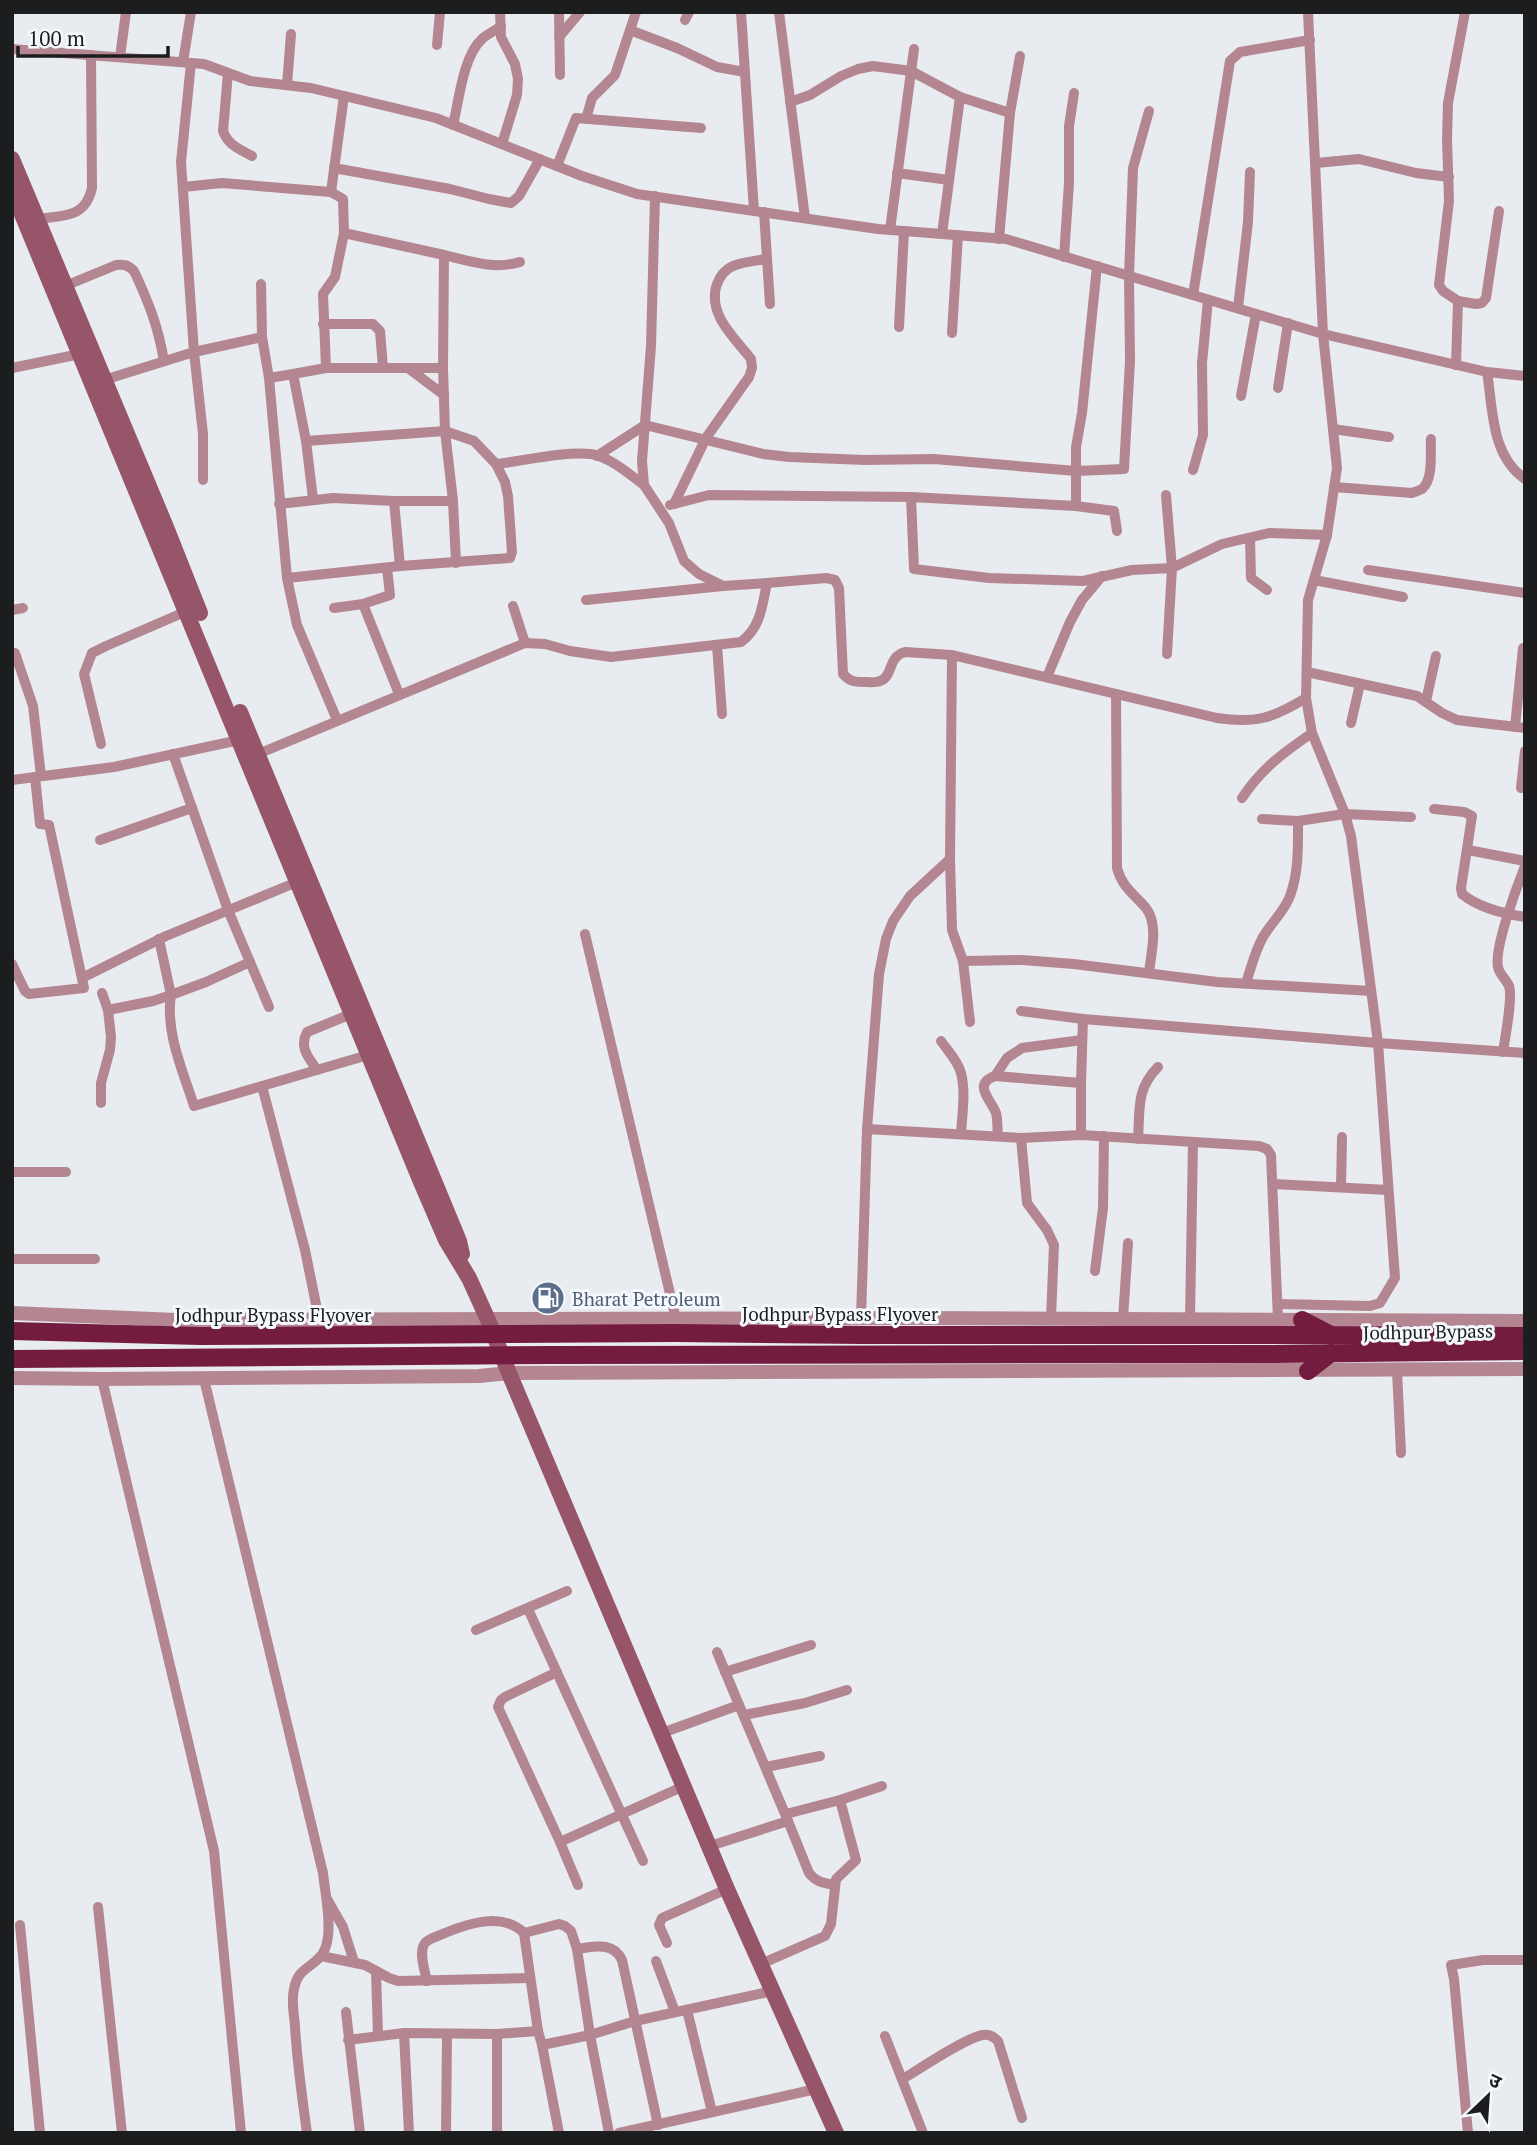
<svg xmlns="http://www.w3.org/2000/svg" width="1537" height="2145" font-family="'PT Serif','Noto Sans Devanagari',serif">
  <rect width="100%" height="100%" fill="#e8ebef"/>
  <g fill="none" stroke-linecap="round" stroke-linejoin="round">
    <g stroke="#b48692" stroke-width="10">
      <path d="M 500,12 L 501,37 L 515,64 L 518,79 L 517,95 L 502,144"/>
      <path d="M 559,12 L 560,75"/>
      <path d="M 741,12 L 754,211"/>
      <path d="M 779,12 L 805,218"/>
      <path d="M 1308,12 L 1323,334 L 1337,468 L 1327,535 L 1308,600 L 1306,698 L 1312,733 L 1345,814 L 1351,836 L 1378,1043 L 1525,1053"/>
      <path d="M 685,20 L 689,12"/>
      <path d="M 630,30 L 677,48 L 717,67 L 745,72"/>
      <path d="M 559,37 L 580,12"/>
      <path d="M 437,45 L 440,12"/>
      <path d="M 12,49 L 204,64 L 250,81 L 311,88 L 436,118 L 582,176 L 637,194 L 878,229 L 1006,239 L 1323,334 L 1487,372 L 1525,376"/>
      <path d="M 120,57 L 126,12"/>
      <path d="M 183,62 L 191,12"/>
      <path d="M 228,73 L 223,131 C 228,145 239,149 252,156"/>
      <path d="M 287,85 L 291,34"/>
      <path d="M 960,97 L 1010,113"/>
      <path d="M 790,102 L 810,95 L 841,76 L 858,69 L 873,66 L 911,71 L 960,97 L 942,234"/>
      <path d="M 586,119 L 592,98 L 615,75 L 636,12"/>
      <path d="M 453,125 C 459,101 463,56 482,39 C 487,34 495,31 501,26"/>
      <path d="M 1316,163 L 1359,159 L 1416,173 L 1449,177"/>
      <path d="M 557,166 L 576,118 L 701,128"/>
      <path d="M 334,168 L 450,189 L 489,199 L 511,203 L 519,196 L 540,159"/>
      <path d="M 897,173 L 949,180"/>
      <path d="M 183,187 L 222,183 L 331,192 L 344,96"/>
      <path d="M 331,192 L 343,199 L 344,233 L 444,255 L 443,368"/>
      <path d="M 655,196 L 651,346 L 642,461 L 644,485 L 669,523 L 684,561 L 699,574 L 723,586 L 767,583"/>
      <path d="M 764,212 L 770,304"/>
      <path d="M 37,219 C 63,215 85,219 92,188 L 91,55"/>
      <path d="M 890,230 L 914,49"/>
      <path d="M 999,239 L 1010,113 L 1020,56"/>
      <path d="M 444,255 C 469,261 495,270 520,262"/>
      <path d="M 1064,257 L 1069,183 L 1069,126 L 1074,93"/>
      <path d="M 1097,266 L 1082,413 L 1076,447 L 1076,506 L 911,497 L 914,569 L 989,578 L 1083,581 L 1132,570 L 1172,568 L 1167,654"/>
      <path d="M 261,284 L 262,337"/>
      <path d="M 65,286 L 116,265 C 124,264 128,265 134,271 C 149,303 158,326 164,361"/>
      <path d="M 1193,295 L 1230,61 L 1240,52 L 1310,40"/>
      <path d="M 1458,301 L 1476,304 L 1482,303 L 1486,298 L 1499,211"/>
      <path d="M 1238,308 L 1248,222 L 1250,172"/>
      <path d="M 323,324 L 373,324 L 380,331 L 383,368"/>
      <path d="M 899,327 L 904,231"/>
      <path d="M 952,333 L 958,235"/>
      <path d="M 1456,365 L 1458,301 L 1443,291 L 1439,285 L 1449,201 L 1447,140 L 1448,103 L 1465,12"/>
      <path d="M 12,368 L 80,354"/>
      <path d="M 326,368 L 323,294 L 335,277 L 344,233"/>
      <path d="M 408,368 L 444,395"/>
      <path d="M 1487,372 C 1493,409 1491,456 1525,479"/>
      <path d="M 293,374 L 326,368 L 443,368 L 445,431 L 453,501 L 456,563"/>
      <path d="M 104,380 L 194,352 L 181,162 L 191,63"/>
      <path d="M 1278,388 L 1288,323"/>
      <path d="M 1241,396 L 1256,314"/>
      <path d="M 1333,429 L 1389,437"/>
      <path d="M 306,441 L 313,499"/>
      <path d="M 597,456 L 645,425 L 763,454 L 789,457 L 865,460 L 934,459 L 1076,471 L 1124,469 L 1130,361 L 1129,276 L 1133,168 L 1149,111"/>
      <path d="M 496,464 C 523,461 564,451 591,454 C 610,457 629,474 644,485"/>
      <path d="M 1193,470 L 1203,435 L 1202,363 L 1208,300"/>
      <path d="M 203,480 L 203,434 L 194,352 L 262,337 L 269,378 L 293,374 L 306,441 L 445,431 L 474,441 L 496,464 L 505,482 L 508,496 L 512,552 L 510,558 L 400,566 L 287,578 L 269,378"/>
      <path d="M 1334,487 L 1412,493 C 1414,492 1421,490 1422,489 C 1434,479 1430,452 1431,439"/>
      <path d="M 1166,495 L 1172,568 L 1222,544 L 1269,533 L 1327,535"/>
      <path d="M 279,504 L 333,498 L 394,501"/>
      <path d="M 674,504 L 706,438 L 749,377 L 752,368 L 751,359 C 734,337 709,316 716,287 C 719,277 724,270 733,266 C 743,262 755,261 766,259"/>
      <path d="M 670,505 L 709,495 L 911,497"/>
      <path d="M 1076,506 L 1114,511 L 1117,531"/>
      <path d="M 1250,538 L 1251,578 L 1267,590"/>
      <path d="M 400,566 L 394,501 L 453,501"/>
      <path d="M 387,568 L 390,595 L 363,604 L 399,694"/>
      <path d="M 1368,570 L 1525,593"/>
      <path d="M 287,578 L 297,625 L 337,720"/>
      <path d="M 1314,580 L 1403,597"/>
      <path d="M 586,600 L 723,586"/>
      <path d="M 513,606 L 525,643"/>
      <path d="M 334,608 L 363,604"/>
      <path d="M 12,610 L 23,608"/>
      <path d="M 717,645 L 722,714"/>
      <path d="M 15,653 L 33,706 L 41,776"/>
      <path d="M 952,655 L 950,859 L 952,930 L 963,961 L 970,1022"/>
      <path d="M 1307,672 L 1417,696 L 1442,713 L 1457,720 L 1525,728"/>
      <path d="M 1047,677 L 1070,622 L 1082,600 L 1102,576"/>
      <path d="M 1116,694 L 1117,868 C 1122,887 1134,894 1146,908 C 1159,925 1151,953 1149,973"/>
      <path d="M 1426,701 L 1436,656"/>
      <path d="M 1351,723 L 1360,684"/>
      <path d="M 1515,727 L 1523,648"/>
      <path d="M 101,744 L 84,674 L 92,653 L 106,646 L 187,611"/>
      <path d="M 173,754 L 228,910 L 269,1007"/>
      <path d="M 258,754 L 525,643 L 545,644 L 570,651 L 611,657 L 741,642 C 761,627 762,606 767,583 L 826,578 L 835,580 L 839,588 L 843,674 C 849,681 854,682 863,682 C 868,682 876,683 880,681 C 894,676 887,657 905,652 L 952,655 L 1217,718 C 1256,724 1273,718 1306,698"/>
      <path d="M 12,780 L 114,767 L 244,739"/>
      <path d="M 1521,788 L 1525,751"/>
      <path d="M 1242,798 C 1262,768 1283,753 1312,733"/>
      <path d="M 1434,809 L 1464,812 L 1472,816 L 1461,888 L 1462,894 C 1478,907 1505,914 1525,917"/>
      <path d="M 1262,819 L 1298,821 L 1345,814 L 1411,817"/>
      <path d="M 100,840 L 192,808"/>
      <path d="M 1468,850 L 1525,861"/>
      <path d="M 585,934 L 676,1319"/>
      <path d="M 963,961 L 1022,960 L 1074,964 L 1217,982 L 1371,991"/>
      <path d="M 250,962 L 206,982 L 171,995 C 165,1032 183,1071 194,1106 L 368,1055"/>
      <path d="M 12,964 L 25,991 L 29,994 L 84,988 L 49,825 L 40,824 L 35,777"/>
      <path d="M 82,978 L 166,936 L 297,882"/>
      <path d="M 1246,983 C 1251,968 1255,951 1263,937 C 1271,923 1284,912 1290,896 C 1299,872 1298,846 1298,821"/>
      <path d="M 108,1010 L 153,1001 L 171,995 L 159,939"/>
      <path d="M 1021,1011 L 1083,1019"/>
      <path d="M 941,1041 C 948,1051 958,1061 961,1073 C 966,1092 962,1115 961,1134"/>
      <path d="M 1503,1052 C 1505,1038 1513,997 1509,986 C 1506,979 1499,974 1498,967 C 1494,948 1517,886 1525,866"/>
      <path d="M 317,1070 C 308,1057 299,1047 307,1032 L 351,1014"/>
      <path d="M 995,1076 L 1007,1058 L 1022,1048 L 1082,1040"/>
      <path d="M 1081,1083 L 1081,1135"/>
      <path d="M 262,1086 L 305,1250 L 319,1319"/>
      <path d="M 101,1103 L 101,1083 L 110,1050 L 111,1037 L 108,1010 L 102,993"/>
      <path d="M 867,1129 L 879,974 L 886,939 L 893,921 L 910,896 L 950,859"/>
      <path d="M 998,1136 C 997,1128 998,1120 996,1113 C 991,1100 972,1084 995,1076 L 1081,1083 L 1083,1019 L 1378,1043 L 1395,1278 L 1380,1303 L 1370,1306 L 1278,1304"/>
      <path d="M 1021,1138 L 1027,1203 L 1047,1230 L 1054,1245 L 1051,1318"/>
      <path d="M 1138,1139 C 1140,1109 1136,1089 1158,1067"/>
      <path d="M 12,1172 L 66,1172"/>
      <path d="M 1274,1184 L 1388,1190"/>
      <path d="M 1341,1187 L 1342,1137"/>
      <path d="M 12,1259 L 95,1259"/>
      <path d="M 1095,1271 L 1103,1208 L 1104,1136"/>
      <path d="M 861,1318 L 867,1129 L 1021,1138 L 1081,1135 L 1259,1146 L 1267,1149 L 1271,1155 L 1278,1320"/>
      <path d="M 1123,1319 L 1128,1243"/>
      <path d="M 1190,1319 L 1193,1142"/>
      <path d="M 1397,1371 L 1401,1453"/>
      <path d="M 102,1379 L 214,1851 L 241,2133"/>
      <path d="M 204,1379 L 323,1873 C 325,1894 336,1940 320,1957 C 308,1970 298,1969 294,1989 C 291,2001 294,2014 295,2026 C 297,2062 302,2097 307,2133"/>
      <path d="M 528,1609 L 643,1861"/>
      <path d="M 476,1630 L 567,1591"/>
      <path d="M 557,1672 L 505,1697 L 501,1700 L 498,1707 L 560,1842 L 578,1885"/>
      <path d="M 725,1672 L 811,1645"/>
      <path d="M 744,1715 L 805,1703 L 847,1690"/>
      <path d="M 662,1733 L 739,1705 L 717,1652"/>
      <path d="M 766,1767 L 820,1756"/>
      <path d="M 840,1800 L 882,1786"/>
      <path d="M 788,1821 L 809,1873 C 816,1882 823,1883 834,1885"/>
      <path d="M 560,1842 L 684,1786"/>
      <path d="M 710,1846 L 788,1821 L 739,1705"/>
      <path d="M 327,1899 L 343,1927 L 354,1962"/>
      <path d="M 98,1907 L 122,2133"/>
      <path d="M 20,1925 L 40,2133"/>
      <path d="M 524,1933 L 559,1924 L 565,1926 L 571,1931 L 577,1949 L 590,2035 L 609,2133"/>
      <path d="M 667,1943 L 659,1925 L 662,1918 L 727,1889"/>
      <path d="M 577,1949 C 594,1947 613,1941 622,1960 L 658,2125"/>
      <path d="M 321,1956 L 365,1965 L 389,1978 L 398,1981 L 530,1978"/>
      <path d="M 656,1961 L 675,2012"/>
      <path d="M 761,1964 L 825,1936 L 831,1924 L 836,1879 L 856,1860 L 840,1800 L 786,1814"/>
      <path d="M 376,1971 L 378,2036"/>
      <path d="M 427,1981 C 425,1971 418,1952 425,1943 C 429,1938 439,1936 445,1933 C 469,1923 503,1912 524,1933 L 538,2031 L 542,2045 L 559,2133"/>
      <path d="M 687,2010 L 712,2112"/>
      <path d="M 346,2012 L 360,2133"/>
      <path d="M 404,2033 L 409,2133"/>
      <path d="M 497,2034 L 497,2133"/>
      <path d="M 885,2036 L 923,2133"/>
      <path d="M 348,2040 L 404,2033 L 497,2034 L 538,2031"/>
      <path d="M 542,2045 L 590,2035 L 635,2021 L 773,1991"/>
      <path d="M 903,2079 C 919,2069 967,2037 983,2035 C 990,2034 994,2037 998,2041 L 1022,2118"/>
      <path d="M 446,2133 L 447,2035"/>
      <path d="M 619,2133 L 816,2089"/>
      <path d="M 1468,2133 L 1454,1979 L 1451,1965 L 1483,1960 L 1525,1960"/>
    </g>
    <g stroke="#b48692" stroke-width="14">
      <path d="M 12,1313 L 176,1320 L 918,1318 L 1525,1321"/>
      <path d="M 12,1378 L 102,1379 L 479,1376 L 509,1373 L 1525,1369"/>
    </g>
    <g stroke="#965569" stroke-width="16">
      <path d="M 12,159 L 166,527 L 200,613"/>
      <path d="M 12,190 L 421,1182 L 446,1240 L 469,1278 L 488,1320 L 509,1373 L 727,1889 L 836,2133"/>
      <path d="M 240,712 L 459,1241 L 462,1254"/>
    </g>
    <g stroke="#731c40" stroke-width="18">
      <path d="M 1302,1320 L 1329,1334"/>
      <path d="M 1272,1335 L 1525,1336"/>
      <path d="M 1273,1354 L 1525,1351"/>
      <path d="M 1308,1371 L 1331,1353"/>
    </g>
    <g stroke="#731c40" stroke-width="18">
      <path d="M 12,1331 L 200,1336 L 675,1333 L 863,1335 L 1272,1335"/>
      <path d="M 12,1359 L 550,1355 L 1273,1354"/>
    </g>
  </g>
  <defs>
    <symbol id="fuel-disc" viewBox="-11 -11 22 22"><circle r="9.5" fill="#5c6f8a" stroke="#f5f8fc"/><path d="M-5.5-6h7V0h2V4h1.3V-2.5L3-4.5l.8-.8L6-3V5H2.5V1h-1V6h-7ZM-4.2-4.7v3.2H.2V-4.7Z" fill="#fff"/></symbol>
  </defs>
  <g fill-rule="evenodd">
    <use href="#fuel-disc" x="529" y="1279" width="38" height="38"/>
  </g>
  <g text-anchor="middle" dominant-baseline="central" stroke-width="6" stroke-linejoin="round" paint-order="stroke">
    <g font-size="19" fill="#4e5e75" stroke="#f5f8fc" text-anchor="start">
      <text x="572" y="1298">Bharat Petroleum</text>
    </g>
    <g font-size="19" fill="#1c1d1f" stroke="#f5f8fc">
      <text x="840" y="1313">Jodhpur Bypass Flyover</text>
      <text x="273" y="1314">Jodhpur Bypass Flyover</text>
      <text transform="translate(1428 1331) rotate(-1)">Jodhpur Bypass</text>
    </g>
  </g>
  <rect width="1537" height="2145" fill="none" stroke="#1c1d1f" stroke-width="28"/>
  <g transform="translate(1488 2096) rotate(25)" stroke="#f5f8fc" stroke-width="5" paint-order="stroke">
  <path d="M0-5L12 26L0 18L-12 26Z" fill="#1c1d1f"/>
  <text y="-10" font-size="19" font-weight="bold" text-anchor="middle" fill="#1c1d1f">उ</text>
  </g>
  <path d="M18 46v10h150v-10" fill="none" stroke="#1c1d1f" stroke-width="3.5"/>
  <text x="28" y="46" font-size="21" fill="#1c1d1f" stroke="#f5f8fc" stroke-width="5" paint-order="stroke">100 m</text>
</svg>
